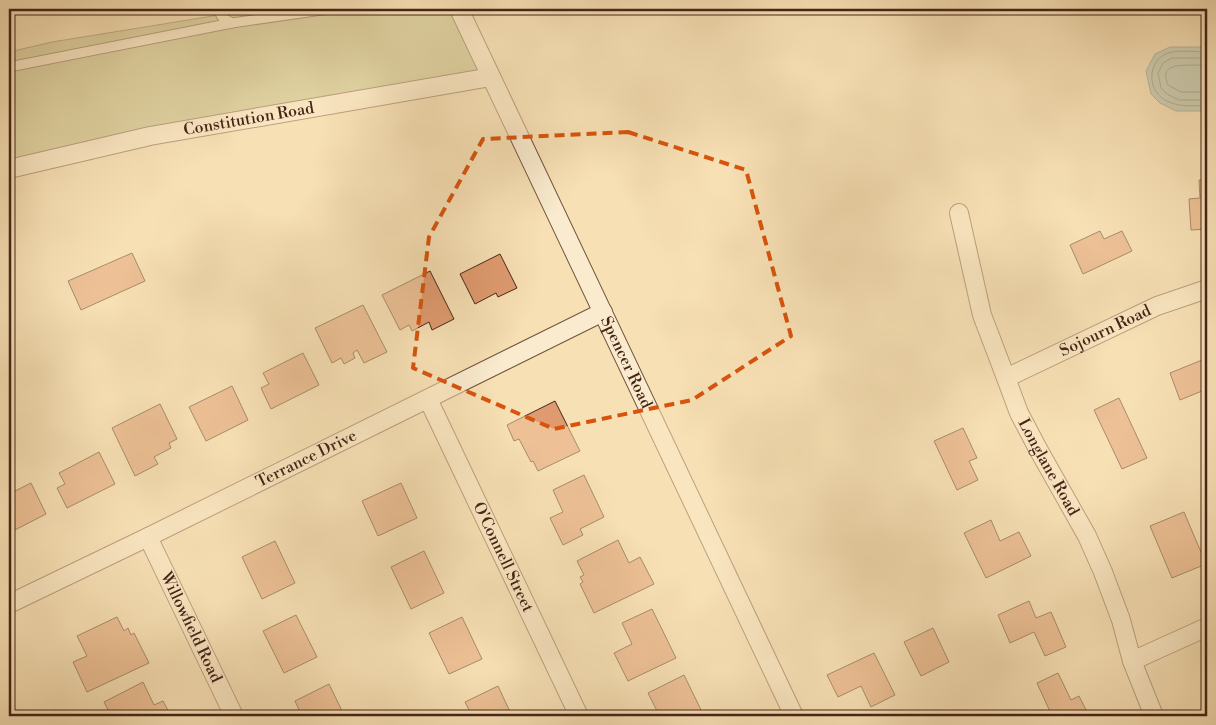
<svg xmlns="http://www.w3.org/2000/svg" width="1216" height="725" font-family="'Libre Bodoni',serif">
  <rect width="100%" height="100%" fill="#f7e0b4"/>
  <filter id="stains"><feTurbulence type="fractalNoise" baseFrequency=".004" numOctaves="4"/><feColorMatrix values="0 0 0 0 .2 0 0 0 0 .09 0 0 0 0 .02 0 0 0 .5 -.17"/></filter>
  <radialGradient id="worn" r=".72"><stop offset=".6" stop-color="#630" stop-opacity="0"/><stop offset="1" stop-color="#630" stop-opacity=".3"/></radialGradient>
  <path fill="#c3c089" stroke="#847250" d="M 256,9 L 461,9 L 485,84 L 146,143 L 9,176 L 9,52 L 52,42 Z"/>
  <path fill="#9dbdb1" stroke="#7a8074" d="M 1170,47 L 1207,47 L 1207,111 L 1176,111 L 1160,103 L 1151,94 L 1146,71 L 1155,54 Z"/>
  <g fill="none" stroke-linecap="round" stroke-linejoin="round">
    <g stroke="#727164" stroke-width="1">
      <path d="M 1207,52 C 1196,52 1183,50 1172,52 C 1148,56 1145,89 1165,100 C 1179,108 1192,105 1207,106"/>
      <path d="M 1207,58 L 1172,58 L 1163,63 L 1158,73 L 1161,88 L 1167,94 L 1179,100 L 1207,100"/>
      <path d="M 1207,65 C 1198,66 1168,62 1166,73 C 1165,77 1167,82 1168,85 L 1181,92 L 1207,92"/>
    </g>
  </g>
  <g fill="#df9b6f" stroke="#462518">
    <path d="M 1207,179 L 1207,229 L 1191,230 L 1189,199 L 1200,198 L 1199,180 Z"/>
    <path d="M 1100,231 L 1104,239 L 1122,231 L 1132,251 L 1083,274 L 1070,245 Z"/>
    <path d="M 132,253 L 145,281 L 81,310 L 68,281 Z"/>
    <path d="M 500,254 L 517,288 L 498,297 L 496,293 L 475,304 L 460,274 Z"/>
    <path d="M 430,271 L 454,319 L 432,330 L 429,322 L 412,331 L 409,325 L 400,330 L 382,295 Z"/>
    <path d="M 363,305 L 387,352 L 364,363 L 357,350 L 353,353 L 355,358 L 344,364 L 341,358 L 332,363 L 315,328 Z"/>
    <path d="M 303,353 L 319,385 L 271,409 L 261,388 L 269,384 L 263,373 Z"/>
    <path d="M 1207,358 L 1207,389 L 1180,400 L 1170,373 Z"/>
    <path d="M 232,386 L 248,420 L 206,441 L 189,407 Z"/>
    <path d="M 1119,398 L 1147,458 L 1122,469 L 1094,410 Z"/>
    <path d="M 555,401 L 580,451 L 538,471 L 533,461 L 531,462 L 519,439 L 514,441 L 507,425 Z"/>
    <path d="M 160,404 L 177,439 L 169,443 L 171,448 L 154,457 L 158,464 L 135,476 L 112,428 Z"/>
    <path d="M 963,428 L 977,458 L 969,461 L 978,480 L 957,490 L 934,441 Z"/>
    <path d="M 99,452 L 115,484 L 67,508 L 57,488 L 65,484 L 59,473 Z"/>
    <path d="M 584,475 L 604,517 L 580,529 L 583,535 L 563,545 L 550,518 L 563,512 L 553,490 Z"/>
    <path d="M 31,483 L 46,514 L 9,533 L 9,494 Z"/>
    <path d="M 401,483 L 417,518 L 378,536 L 362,501 Z"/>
    <path d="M 1184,512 L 1206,564 L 1172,578 L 1150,526 Z"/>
    <path d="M 991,520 L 1000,541 L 1019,532 L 1031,556 L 986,578 L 964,533 Z"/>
    <path d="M 618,540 L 629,563 L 640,557 L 654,584 L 594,613 L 580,584 L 583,582 L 580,577 L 584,575 L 577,561 Z"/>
    <path d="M 275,541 L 295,583 L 262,599 L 242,557 Z"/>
    <path d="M 424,551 L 444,593 L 411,609 L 391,567 Z"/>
    <path d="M 1029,601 L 1036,618 L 1051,612 L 1066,647 L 1045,656 L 1034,632 L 1010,643 L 998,615 Z"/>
    <path d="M 652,609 L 676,658 L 628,681 L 614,653 L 632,644 L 622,623 Z"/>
    <path d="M 296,615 L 317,657 L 284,673 L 263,631 Z"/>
    <path d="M 117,617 L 124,631 L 128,628 L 131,635 L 134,633 L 149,663 L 87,692 L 73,662 L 87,656 L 77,636 Z"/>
    <path d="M 462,617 L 482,659 L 449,674 L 429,633 Z"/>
    <path d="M 933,628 L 949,662 L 921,676 L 904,642 Z"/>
    <path d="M 874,653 L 895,695 L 871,707 L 861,686 L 838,697 L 827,675 Z"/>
    <path d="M 1058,673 L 1071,700 L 1079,696 L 1089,716 L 1052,716 L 1037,683 Z"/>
    <path d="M 684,675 L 704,716 L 656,716 L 659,715 L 648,693 Z"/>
    <path d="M 143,682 L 154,705 L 163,701 L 171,716 L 111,716 L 104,702 Z"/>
    <path d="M 329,684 L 344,715 L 341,716 L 302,716 L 295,701 Z"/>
    <path d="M 498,686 L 512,716 L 472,716 L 465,702 Z"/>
  </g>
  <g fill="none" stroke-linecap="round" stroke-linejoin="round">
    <defs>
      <g id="service">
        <path d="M 217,9 L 223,18 L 232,23 L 329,9"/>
        <path d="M 9,67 L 232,23"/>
      </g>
      <g id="minor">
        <path id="s1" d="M 459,9 L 794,716"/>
        <path id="s2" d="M 9,169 L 150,136 L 491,77"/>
        <path id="s3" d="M 959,213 L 982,315 L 1006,378 L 1019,413 L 1038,449 L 1087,536 L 1103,572 L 1121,620 L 1132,661 L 1154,716"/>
        <path id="s4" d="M 1006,378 L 1157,306 L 1207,289"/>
        <path id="s5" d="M 428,399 L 579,716"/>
        <path id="s6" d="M 148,537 L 234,716"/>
        <path id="s7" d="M 9,604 L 148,537 L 603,312"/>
        <path d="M 1132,661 L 1207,627"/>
      </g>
    </defs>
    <use href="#service" stroke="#72543f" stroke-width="11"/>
    <use href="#minor" stroke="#72543f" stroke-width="20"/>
    <use href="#service" stroke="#faebce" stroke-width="9"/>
    <use href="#minor" stroke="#faebce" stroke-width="18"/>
  </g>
  <path d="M0 0H1216V725H0ZM 628,132 L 746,170 L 791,336 L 692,400 L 554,429 L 413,368 L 429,237 L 483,139 Z" fill="#f7e0b4" fill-opacity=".55" fill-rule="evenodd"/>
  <path fill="none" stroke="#d8540d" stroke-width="4" stroke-dasharray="10 6" stroke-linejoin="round" d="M 628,132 L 746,170 L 791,336 L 692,400 L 554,429 L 413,368 L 429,237 L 483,139 Z"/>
  <g text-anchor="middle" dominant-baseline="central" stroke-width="5" stroke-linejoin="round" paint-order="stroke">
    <g font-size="16" fill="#462518" stroke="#faebce">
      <text stroke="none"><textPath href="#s2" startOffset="245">Constitution Road</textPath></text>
      <text stroke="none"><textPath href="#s4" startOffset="110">Sojourn Road</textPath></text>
      <text stroke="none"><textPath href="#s1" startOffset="391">Spencer Road</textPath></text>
      <text stroke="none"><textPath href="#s7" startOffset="331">Terrance Drive</textPath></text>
      <text stroke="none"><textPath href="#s3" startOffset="271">Longlane Road</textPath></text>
      <text stroke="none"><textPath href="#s5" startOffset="175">O'Connell Street</textPath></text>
      <text stroke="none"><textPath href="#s6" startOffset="100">Willowfield Road</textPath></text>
    </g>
  </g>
  <rect width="1216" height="725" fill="none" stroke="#f7e0b4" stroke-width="30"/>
  <rect x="10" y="10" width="1196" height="705" fill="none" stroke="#462518" stroke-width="2.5"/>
  <rect x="15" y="15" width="1186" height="695" fill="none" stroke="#462518"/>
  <rect width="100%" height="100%" filter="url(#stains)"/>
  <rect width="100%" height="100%" fill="url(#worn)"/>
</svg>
